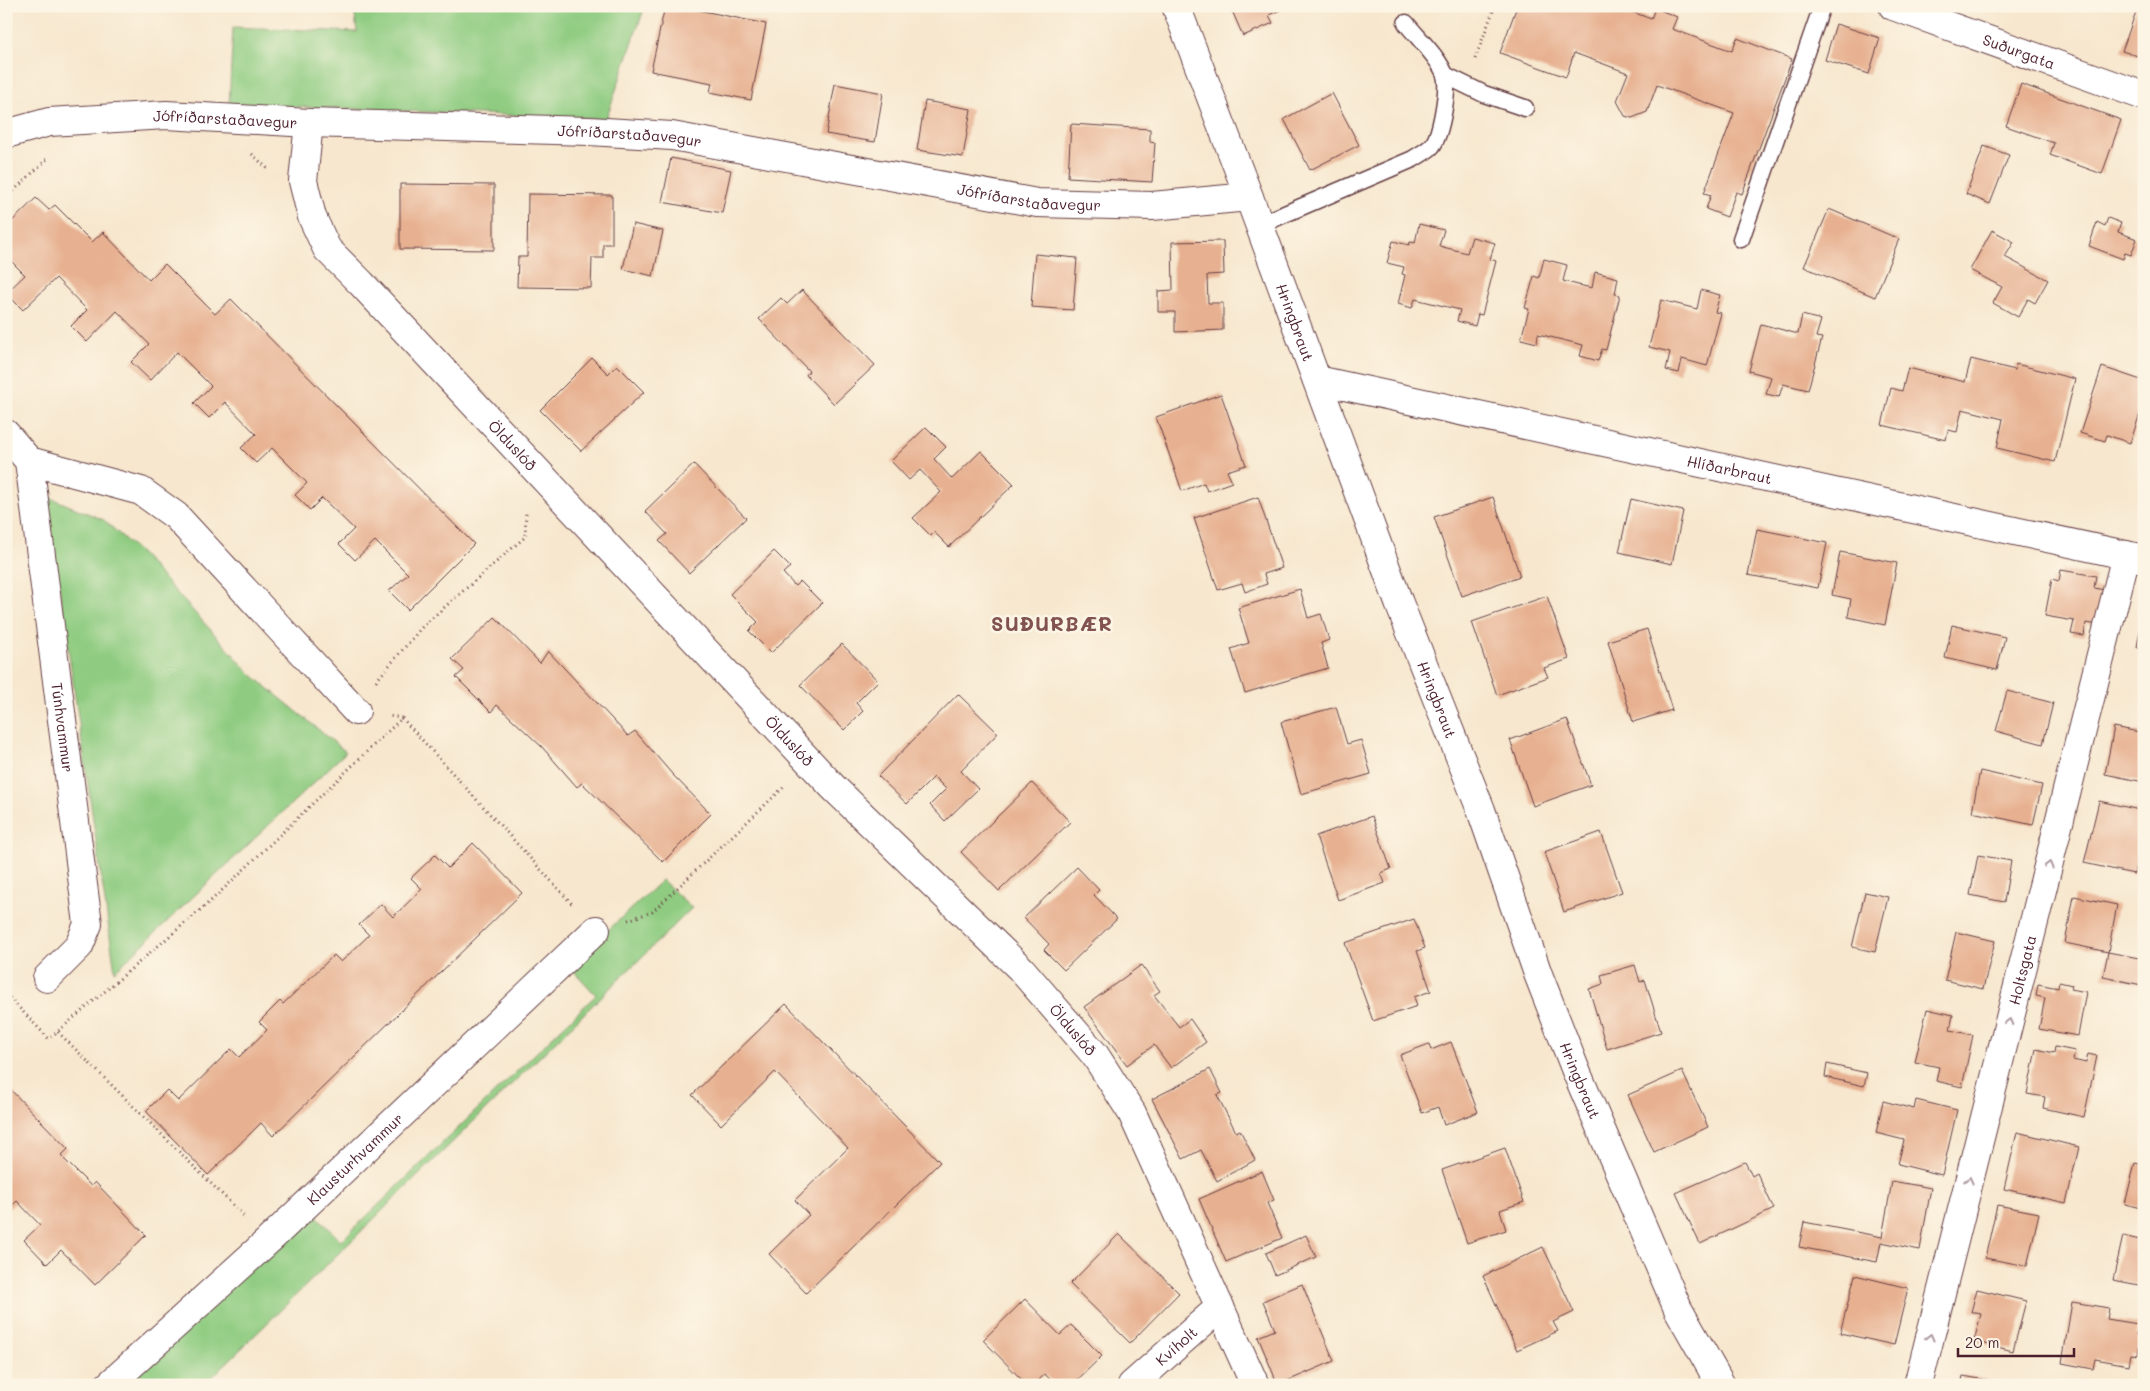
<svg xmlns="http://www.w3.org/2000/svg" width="2150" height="1391" font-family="Mali,sans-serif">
  <rect width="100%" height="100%" fill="#fcf5e5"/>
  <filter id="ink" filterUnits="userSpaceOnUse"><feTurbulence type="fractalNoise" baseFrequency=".02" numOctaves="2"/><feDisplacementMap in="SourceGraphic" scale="10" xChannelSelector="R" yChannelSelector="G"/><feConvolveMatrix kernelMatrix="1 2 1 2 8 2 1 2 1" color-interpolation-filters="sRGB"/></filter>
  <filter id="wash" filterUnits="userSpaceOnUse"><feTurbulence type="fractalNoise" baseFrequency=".0096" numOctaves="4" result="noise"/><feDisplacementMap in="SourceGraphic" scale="20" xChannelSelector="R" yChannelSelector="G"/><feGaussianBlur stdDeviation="1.12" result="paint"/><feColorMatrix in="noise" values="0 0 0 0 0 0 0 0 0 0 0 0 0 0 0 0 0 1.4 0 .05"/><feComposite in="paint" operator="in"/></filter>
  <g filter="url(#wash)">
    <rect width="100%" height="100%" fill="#f7e7ce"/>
    <g fill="#8fcc81" stroke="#6c7656">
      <path d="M 354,6 L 645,6 L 606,119 L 229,104 L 233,27 L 357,32 Z"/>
      <path d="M 46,496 L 104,520 L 141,554 L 251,674 L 346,752 L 115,971 Z"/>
      <path d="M 662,880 L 692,908 L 204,1385 L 120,1385 L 309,1208 L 341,1241 L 596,995 L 569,966 Z"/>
    </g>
    <g id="blocks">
      <g fill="#e7b191">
        <path d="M 665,6 L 679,6 L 766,24 L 751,100 L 710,92 L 712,83 L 651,71 Z"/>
        <path d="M 1230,6 L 1289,6 L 1269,15 L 1273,23 L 1243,36 Z"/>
        <path d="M 1517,6 L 1617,6 L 1651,19 L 1655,8 L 1677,17 L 1672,29 L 1732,51 L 1737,38 L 1792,59 L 1742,194 L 1736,192 L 1727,217 L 1706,209 L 1711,195 L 1704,193 L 1734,113 L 1657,85 L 1647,112 L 1632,118 L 1625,116 L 1617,101 L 1628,73 L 1574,53 L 1566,77 L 1500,53 Z"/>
        <path d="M 2138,6 L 2144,6 L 2144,58 L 2122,51 Z"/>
        <path d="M 1836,24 L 1880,38 L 1869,74 L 1825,60 Z"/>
        <path d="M 835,84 L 883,93 L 875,142 L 826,134 Z"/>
        <path d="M 2021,84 L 2121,120 L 2102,174 L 2050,155 L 2054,143 L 2006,126 Z"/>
        <path d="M 1332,93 L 1359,145 L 1310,170 L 1284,119 Z"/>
        <path d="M 925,101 L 971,109 L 963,157 L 917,150 Z"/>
        <path d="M 1071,124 L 1150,129 L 1150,142 L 1155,143 L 1152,182 L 1068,177 Z"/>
        <path d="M 1984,146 L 2009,155 L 1990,204 L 1966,194 Z"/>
        <path d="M 671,158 L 731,170 L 722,213 L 662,202 Z"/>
        <path d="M 400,184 L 494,185 L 494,250 L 400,249 Z"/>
        <path d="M 528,194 L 612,195 L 612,244 L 603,244 L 603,258 L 592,258 L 591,288 L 517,287 L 518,257 L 527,257 Z"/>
        <path d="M 36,198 L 49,210 L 55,205 L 92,242 L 103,232 L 149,280 L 165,264 L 215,314 L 231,299 L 474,544 L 408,610 L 389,591 L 408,574 L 375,541 L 355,560 L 339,544 L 354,529 L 322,498 L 310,510 L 295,495 L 307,483 L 272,448 L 256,463 L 241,448 L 256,434 L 225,402 L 209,418 L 194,403 L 211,386 L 177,352 L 150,380 L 131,362 L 149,344 L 117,311 L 87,342 L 71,326 L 87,310 L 56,278 L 23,310 L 6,293 L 25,275 L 6,256 L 6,227 Z"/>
        <path d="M 1829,209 L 1899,239 L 1875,297 L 1804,267 Z"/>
        <path d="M 2108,218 L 2121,223 L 2118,232 L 2137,239 L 2131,255 L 2125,253 L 2123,259 L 2089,246 L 2097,222 L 2105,226 Z"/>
        <path d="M 633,224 L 663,231 L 653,276 L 623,269 Z"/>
        <path d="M 1419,224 L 1444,230 L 1439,246 L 1467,253 L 1472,237 L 1495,243 L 1490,259 L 1496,261 L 1482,315 L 1478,314 L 1475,326 L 1457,321 L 1460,310 L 1415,299 L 1412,308 L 1398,304 L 1405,275 L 1402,274 L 1404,267 L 1387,263 L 1393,241 L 1409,245 L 1410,242 L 1415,243 Z"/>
        <path d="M 1992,230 L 2014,242 L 2005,257 L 2048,280 L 2035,303 L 2028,299 L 2018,317 L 1993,303 L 2002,287 L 1970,270 Z"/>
        <path d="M 1223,241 L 1224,274 L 1207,275 L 1208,303 L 1223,303 L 1223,330 L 1175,332 L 1175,312 L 1158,312 L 1158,291 L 1173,290 L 1172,242 Z"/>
        <path d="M 1035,254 L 1077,258 L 1073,310 L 1031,307 Z"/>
        <path d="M 1544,259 L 1567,265 L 1563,281 L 1578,285 L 1592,288 L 1595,272 L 1618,278 L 1615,294 L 1620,295 L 1606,350 L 1602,349 L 1598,361 L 1580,356 L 1583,345 L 1538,334 L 1537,343 L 1521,339 L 1529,309 L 1525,308 L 1534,276 L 1539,278 Z"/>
        <path d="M 802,290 L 875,365 L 834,404 L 806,375 L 809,371 L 759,319 L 781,298 L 787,304 Z"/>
        <path d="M 1701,290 L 1720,295 L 1715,312 L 1721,313 L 1707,366 L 1682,359 L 1679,373 L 1666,370 L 1670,352 L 1649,347 L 1661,300 L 1697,309 Z"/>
        <path d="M 1802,315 L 1821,320 L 1816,337 L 1822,338 L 1808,390 L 1783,384 L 1779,397 L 1766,394 L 1771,377 L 1749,371 L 1761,324 L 1798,334 Z"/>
        <path d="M 592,358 L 608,374 L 617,365 L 644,392 L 581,451 L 540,410 Z"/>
        <path d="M 1971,359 L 2015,370 L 2016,364 L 2075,379 L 2055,462 L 1997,448 L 2003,419 L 1962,409 L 1957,432 L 1948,430 L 1946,440 L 1882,425 L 1891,388 L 1902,391 L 1908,368 L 1965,382 Z"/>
        <path d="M 2102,367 L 2144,381 L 2144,402 L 2130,443 L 2107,435 L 2105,441 L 2080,433 Z"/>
        <path d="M 1221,394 L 1246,465 L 1227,471 L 1232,482 L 1207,491 L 1204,483 L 1182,491 L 1156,417 Z"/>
        <path d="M 926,427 L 946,447 L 934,459 L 952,479 L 981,451 L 1014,484 L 949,547 L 934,532 L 931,536 L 913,518 L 941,492 L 920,470 L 909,480 L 891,461 Z"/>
        <path d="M 694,464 L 746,518 L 689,573 L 659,541 L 667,534 L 645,511 Z"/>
        <path d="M 1258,497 L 1282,568 L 1264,574 L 1267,584 L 1245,592 L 1242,583 L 1218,590 L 1194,518 Z"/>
        <path d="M 1493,497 L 1520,576 L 1462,596 L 1434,517 Z"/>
        <path d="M 1631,499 L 1683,511 L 1672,564 L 1619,552 Z"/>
        <path d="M 1757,529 L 1827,543 L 1818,588 L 1748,575 Z"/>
        <path d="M 774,551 L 790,567 L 783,573 L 795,586 L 800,581 L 822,603 L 771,653 L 749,631 L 758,622 L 730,594 Z"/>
        <path d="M 1840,552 L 1897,563 L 1885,625 L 1848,617 L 1851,599 L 1832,595 Z"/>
        <path d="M 2061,570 L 2096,576 L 2094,588 L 2105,590 L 2099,625 L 2086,623 L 2084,636 L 2071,634 L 2074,621 L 2045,616 L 2052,579 L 2059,581 Z"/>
        <path d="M 1300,589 L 1308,618 L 1321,614 L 1329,640 L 1321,643 L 1328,668 L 1245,693 L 1231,649 L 1249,643 L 1238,608 Z"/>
        <path d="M 1547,596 L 1569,659 L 1544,668 L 1548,677 L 1497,695 L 1472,622 Z"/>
        <path d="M 2143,613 L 2144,613 L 2144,648 L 2137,647 Z"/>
        <path d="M 495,617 L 540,663 L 548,651 L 628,736 L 635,731 L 672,774 L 711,814 L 663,862 L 582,783 L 577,787 L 542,747 L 497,705 L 491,712 L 456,677 L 464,670 L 452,659 Z"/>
        <path d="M 1952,625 L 2005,637 L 1997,670 L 1945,658 Z"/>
        <path d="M 1647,629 L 1672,710 L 1633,722 L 1608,641 Z"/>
        <path d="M 842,644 L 878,681 L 856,703 L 863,711 L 844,730 L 800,685 Z"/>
        <path d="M 2007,691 L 2053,703 L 2043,744 L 1996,731 Z"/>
        <path d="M 958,694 L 998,733 L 961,771 L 978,789 L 945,821 L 930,805 L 946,789 L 934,777 L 907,804 L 878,776 Z"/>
        <path d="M 1336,707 L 1347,744 L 1361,740 L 1371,774 L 1301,794 L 1281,722 Z"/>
        <path d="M 1567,719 L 1591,785 L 1533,806 L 1510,740 Z"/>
        <path d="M 2114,727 L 2144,733 L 2144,782 L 2105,774 Z"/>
        <path d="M 1980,771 L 2042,785 L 2033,825 L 1972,812 Z"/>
        <path d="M 1032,783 L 1070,822 L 999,891 L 961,852 Z"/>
        <path d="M 2099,801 L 2144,811 L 2144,831 L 2134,874 L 2084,863 Z"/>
        <path d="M 1372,816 L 1391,869 L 1381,873 L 1385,883 L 1338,900 L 1316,836 Z"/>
        <path d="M 1601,832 L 1622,892 L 1564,912 L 1544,852 Z"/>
        <path d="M 473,843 L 522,893 L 273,1136 L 261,1123 L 208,1175 L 146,1111 L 167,1090 L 178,1101 L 231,1049 L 239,1057 L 267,1030 L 259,1022 L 280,1001 L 283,1004 L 334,955 L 341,962 L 369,935 L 359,925 L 381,904 L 393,917 L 422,889 L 411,878 L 435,855 L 448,868 Z"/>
        <path d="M 1978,855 L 2011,861 L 2004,902 L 1970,895 Z"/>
        <path d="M 1077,867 L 1099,890 L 1094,895 L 1117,919 L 1064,970 L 1044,950 L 1049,944 L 1024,918 Z"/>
        <path d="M 1865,892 L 1888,897 L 1875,952 L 1852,947 Z"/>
        <path d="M 2074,896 L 2117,905 L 2108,952 L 2065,943 Z"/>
        <path d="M 1414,919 L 1425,948 L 1417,951 L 1431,991 L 1414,997 L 1417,1006 L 1373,1021 L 1345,943 Z"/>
        <path d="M 1956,932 L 1995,941 L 1983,989 L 1945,980 Z"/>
        <path d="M 2108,952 L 2144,959 L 2142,985 L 2103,977 Z"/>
        <path d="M 1141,965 L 1160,991 L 1154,995 L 1179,1027 L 1190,1019 L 1206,1042 L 1171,1068 L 1154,1045 L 1127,1065 L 1084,1007 Z"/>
        <path d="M 1635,965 L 1640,982 L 1645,980 L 1661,1032 L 1607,1049 L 1589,989 L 1603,984 L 1601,975 Z"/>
        <path d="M 2059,982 L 2072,985 L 2071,989 L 2086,992 L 2078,1036 L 2039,1029 L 2045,998 L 2036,996 L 2038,984 L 2058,988 Z"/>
        <path d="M 786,1004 L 940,1162 L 806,1293 L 769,1254 L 809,1215 L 795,1200 L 848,1148 L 775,1072 L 721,1125 L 692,1095 Z"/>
        <path d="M 1927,1009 L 1953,1015 L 1950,1030 L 1973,1035 L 1962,1087 L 1936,1081 L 1939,1067 L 1915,1062 Z"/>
        <path d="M 1451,1042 L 1478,1112 L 1444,1125 L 1438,1107 L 1422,1113 L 1400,1055 L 1429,1044 L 1431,1050 Z"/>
        <path d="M 2055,1047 L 2075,1051 L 2073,1060 L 2086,1063 L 2088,1054 L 2097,1056 L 2084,1117 L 2043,1108 L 2045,1097 L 2027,1094 L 2036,1049 L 2054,1053 Z"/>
        <path d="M 1827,1064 L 1867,1073 L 1864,1086 L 1825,1077 Z"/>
        <path d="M 1210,1069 L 1222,1093 L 1217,1095 L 1236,1132 L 1240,1130 L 1255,1160 L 1217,1181 L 1201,1150 L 1183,1159 L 1152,1099 Z"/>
        <path d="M 1682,1071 L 1708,1127 L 1654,1152 L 1628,1095 Z"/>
        <path d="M 6,1085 L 68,1149 L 61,1156 L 91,1186 L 95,1182 L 146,1235 L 95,1285 L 61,1250 L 47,1264 L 24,1240 L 40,1225 L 17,1201 L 6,1211 Z"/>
        <path d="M 1916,1100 L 1957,1110 L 1942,1175 L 1898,1164 L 1904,1140 L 1876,1133 L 1883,1101 L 1914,1109 Z"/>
        <path d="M 2017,1132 L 2079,1147 L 2066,1203 L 2004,1189 Z"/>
        <path d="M 1505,1148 L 1524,1202 L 1500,1210 L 1506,1230 L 1467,1243 L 1442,1170 Z"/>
        <path d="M 1745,1162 L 1752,1176 L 1757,1173 L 1774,1209 L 1700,1244 L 1676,1193 Z"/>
        <path d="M 2135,1163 L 2144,1165 L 2144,1209 L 2125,1204 Z"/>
        <path d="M 1262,1171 L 1274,1200 L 1267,1203 L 1282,1238 L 1226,1262 L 1199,1199 Z"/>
        <path d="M 1892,1181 L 1931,1188 L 1920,1250 L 1881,1242 L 1877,1262 L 1799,1247 L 1804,1222 L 1882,1237 Z"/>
        <path d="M 1997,1205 L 2039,1213 L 2027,1266 L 1985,1258 Z"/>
        <path d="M 1119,1234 L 1179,1293 L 1130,1343 L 1070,1284 Z"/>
        <path d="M 1306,1235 L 1316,1257 L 1275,1275 L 1266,1253 Z"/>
        <path d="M 2123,1236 L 2144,1241 L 2144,1286 L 2113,1280 Z"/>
        <path d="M 1543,1247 L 1574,1312 L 1553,1322 L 1558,1331 L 1517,1350 L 1483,1276 Z"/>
        <path d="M 1855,1275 L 1908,1288 L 1894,1345 L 1840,1333 Z"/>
        <path d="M 1302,1284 L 1334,1361 L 1278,1385 L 1258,1337 L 1275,1330 L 1263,1301 Z"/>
        <path d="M 1977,1289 L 2026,1301 L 2013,1351 L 1974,1341 L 1981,1314 L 1971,1312 Z"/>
        <path d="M 1025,1299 L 1060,1335 L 1071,1325 L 1102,1356 L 1072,1385 L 1055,1385 L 1045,1374 L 1034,1385 L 1027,1385 L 983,1340 Z"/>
        <path d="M 2072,1302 L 2109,1308 L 2107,1319 L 2138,1324 L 2136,1335 L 2141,1336 L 2138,1355 L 2131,1354 L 2129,1365 L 2095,1359 L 2093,1369 L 2062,1363 Z"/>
        <path d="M 1963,1376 L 2009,1384 L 2009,1385 L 1961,1385 Z"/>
      </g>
    </g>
  </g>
  <g filter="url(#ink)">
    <use href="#blocks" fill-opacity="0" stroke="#643d43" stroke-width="1"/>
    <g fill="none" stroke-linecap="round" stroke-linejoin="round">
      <defs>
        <g id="service">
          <path d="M 1445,75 L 1484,94 L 1525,108"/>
          <path d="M 1259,225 L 1413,159 C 1419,155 1427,151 1432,146 C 1441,135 1449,89 1445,75 C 1440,59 1417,37 1406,23"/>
          <path d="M 1741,239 L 1822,6"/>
        </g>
        <g id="minor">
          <path id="s1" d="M 1176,6 L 1249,197 L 1399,603 L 1481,810 L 1538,974 L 1576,1071 L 1678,1309 L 1721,1385"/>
          <path id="s2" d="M 1893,6 L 2144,96"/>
          <path id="s3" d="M 309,123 L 303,181 L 312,217 L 327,249 L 361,283 L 833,787 L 1021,969 L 1095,1055 L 1132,1113 L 1255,1385"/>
          <path id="s4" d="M 6,134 L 49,122 L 166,115 L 309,123 L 589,131 L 672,136 L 1037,203 L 1152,206 L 1249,197"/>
          <path id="s5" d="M 1317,380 L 2144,559"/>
          <path id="s6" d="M 6,434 L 29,461 L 88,924 L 79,946 L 47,978"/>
          <path d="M 29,461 L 141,491 L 176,516 L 356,711"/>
          <path id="s7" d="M 109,1385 L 269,1240 L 596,930"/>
          <path id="s8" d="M 1132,1385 L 1220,1307"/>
          <path id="s9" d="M 1918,1385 L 2126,555"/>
        </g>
      </defs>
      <use href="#service" stroke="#643d43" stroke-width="19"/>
      <use href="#minor" stroke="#643d43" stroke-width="30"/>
      <g stroke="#643d43" stroke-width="3" stroke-dasharray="1 4" stroke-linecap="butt">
        <path d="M 1475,59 L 1495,6"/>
        <path d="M 252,154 L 269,170"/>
        <path d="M 6,198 L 47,159"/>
        <path d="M 376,681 L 423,626 L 525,537 L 526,511"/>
        <path d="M 402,718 L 574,906"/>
        <path d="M 628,920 L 652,912 L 785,786"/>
        <path d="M 6,994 L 49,1039 L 213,899 L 402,718 L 388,716"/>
        <path d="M 58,1032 L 245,1217"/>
      </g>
      <use href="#service" stroke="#fff" stroke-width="16"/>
      <use href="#minor" stroke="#fff" stroke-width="28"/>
    </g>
    <defs><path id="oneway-chevron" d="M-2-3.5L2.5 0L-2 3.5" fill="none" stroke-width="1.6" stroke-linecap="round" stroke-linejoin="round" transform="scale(1.25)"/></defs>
    <g stroke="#ae9aa0">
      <use href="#oneway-chevron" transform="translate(2049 865) rotate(-76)"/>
      <use href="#oneway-chevron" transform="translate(2009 1022) rotate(-76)"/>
      <use href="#oneway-chevron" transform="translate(1969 1180) rotate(-76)"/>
      <use href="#oneway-chevron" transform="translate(1930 1337) rotate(-76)"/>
    </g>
  </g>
  <g text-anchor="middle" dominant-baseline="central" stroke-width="5" stroke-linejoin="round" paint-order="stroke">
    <g font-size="15" fill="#4a1f2b" stroke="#fcf5e5">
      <text stroke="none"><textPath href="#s2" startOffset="134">Suðurgata</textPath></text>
      <text stroke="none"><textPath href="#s4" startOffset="221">Jófríðarstaðavegur</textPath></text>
      <text stroke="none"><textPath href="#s4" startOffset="626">Jófríðarstaðavegur</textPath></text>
      <text stroke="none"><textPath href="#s4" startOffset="1031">Jófríðarstaðavegur</textPath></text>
      <text stroke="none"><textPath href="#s1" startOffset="338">Hringbraut</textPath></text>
      <text stroke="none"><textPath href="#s3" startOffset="401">Ölduslóð</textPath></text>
      <text stroke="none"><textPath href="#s5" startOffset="422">Hlíðarbraut</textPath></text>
      <text stroke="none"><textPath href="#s1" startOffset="741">Hringbraut</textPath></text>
      <text stroke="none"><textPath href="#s6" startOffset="304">Túnhvammur</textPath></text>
      <text stroke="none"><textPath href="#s3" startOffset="806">Ölduslóð</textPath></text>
      <text stroke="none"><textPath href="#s9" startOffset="428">Holtsgata</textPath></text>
      <text stroke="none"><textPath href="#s3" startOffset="1211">Ölduslóð</textPath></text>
      <text stroke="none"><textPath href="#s1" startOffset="1148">Hringbraut</textPath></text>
      <text stroke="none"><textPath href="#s7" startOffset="334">Klausturhvammur</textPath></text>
      <text stroke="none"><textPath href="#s8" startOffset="59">Kvíholt</textPath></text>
    </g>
    <g font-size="20" font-weight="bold" letter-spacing="1" fill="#81524f" stroke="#fcf5e5">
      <text x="1052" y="623">SUÐURBÆR</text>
    </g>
  </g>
  <rect width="2150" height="1391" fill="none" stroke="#fcf5e5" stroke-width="25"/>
  <path d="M1958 1348v8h116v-8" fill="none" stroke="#4a1f2b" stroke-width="2.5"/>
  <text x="1965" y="1348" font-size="15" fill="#4a1f2b" stroke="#fcf5e5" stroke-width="4" paint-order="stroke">20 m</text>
</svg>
